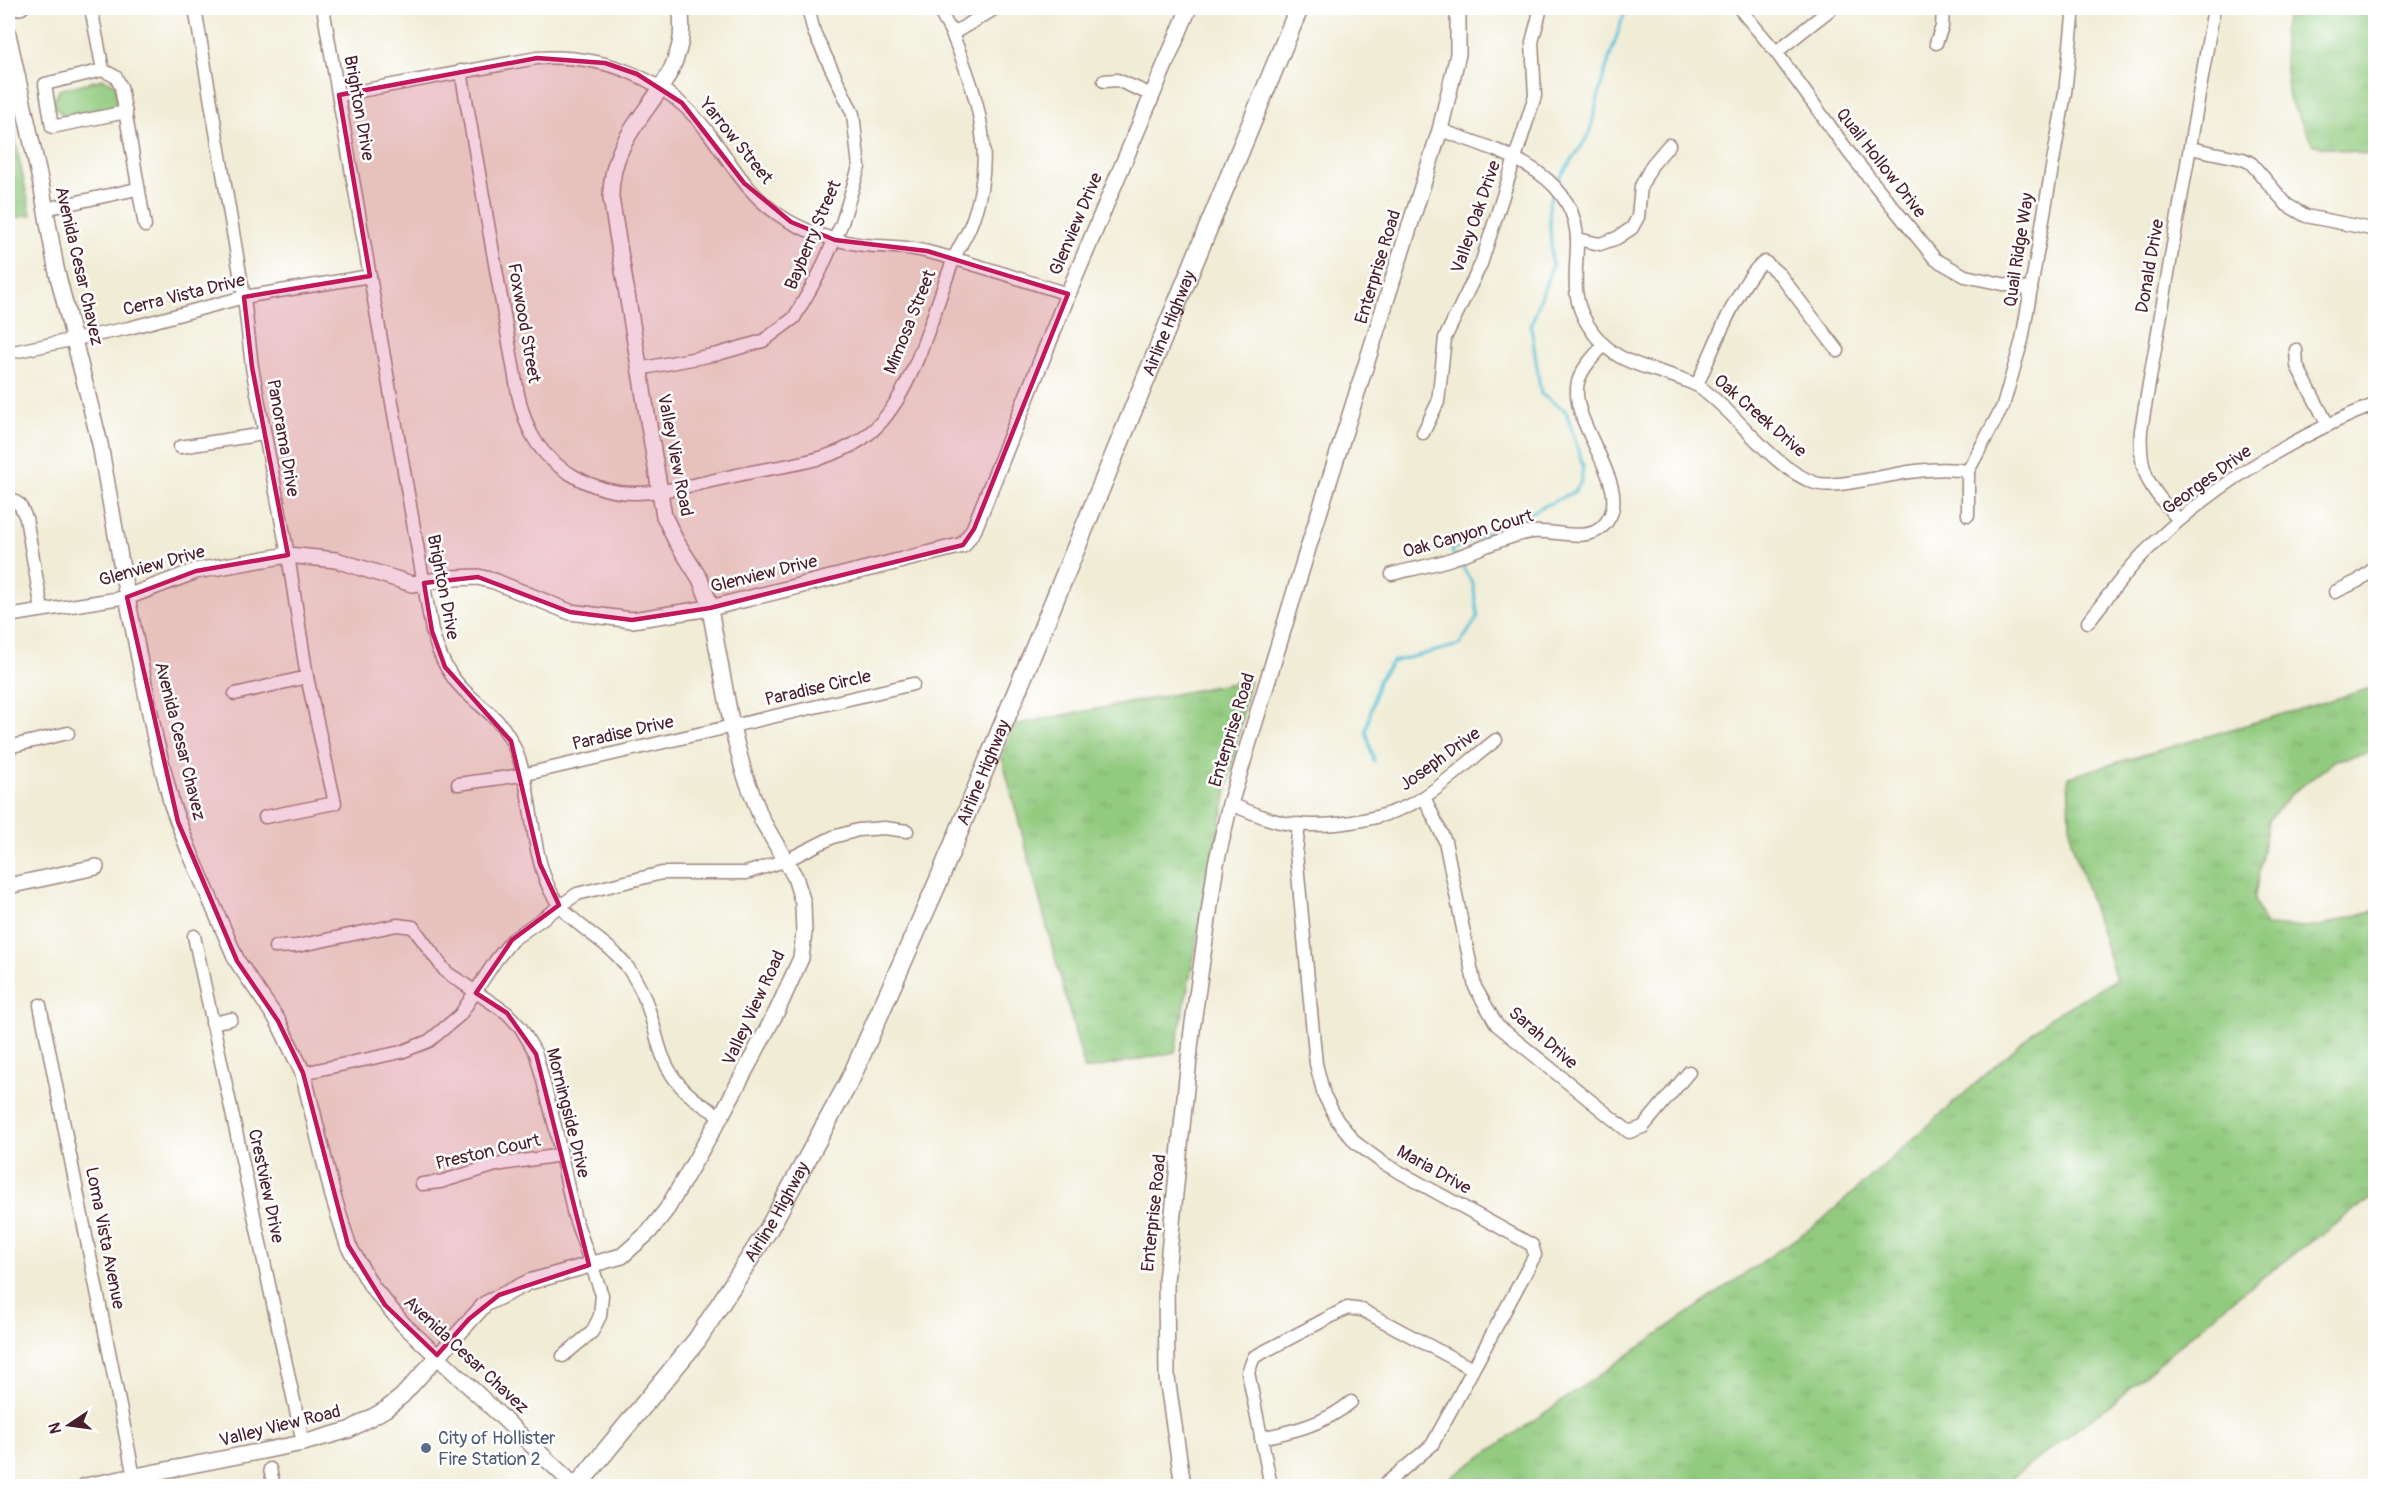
<svg xmlns="http://www.w3.org/2000/svg" width="2383" height="1494" font-family="Pangolin,sans-serif">
  <defs>
    <pattern id="grass-tufts" width="24" height="20" patternUnits="userSpaceOnUse" patternTransform="scale(1.5)"><rect width="24" height="20" fill="#92cb7f"/><path d="M3 7l-1-3M5 7V3M7 7l1-3M15 17l-1-3M17 17v-4M19 17l1-3" fill="none" stroke="#7fae6e"/></pattern>
  </defs>
  <rect width="100%" height="100%" fill="#fff"/>
  <filter id="ink" filterUnits="userSpaceOnUse"><feTurbulence type="fractalNoise" baseFrequency=".0167" numOctaves="2"/><feDisplacementMap in="SourceGraphic" scale="12" xChannelSelector="R" yChannelSelector="G"/><feConvolveMatrix kernelMatrix="1 2 1 2 8 2 1 2 1" color-interpolation-filters="sRGB"/></filter>
  <filter id="wash" filterUnits="userSpaceOnUse"><feTurbulence type="fractalNoise" baseFrequency=".008" numOctaves="4" result="noise"/><feDisplacementMap in="SourceGraphic" scale="24" xChannelSelector="R" yChannelSelector="G"/><feGaussianBlur stdDeviation="1.35" result="paint"/><feColorMatrix in="noise" values="0 0 0 0 0 0 0 0 0 0 0 0 0 0 0 0 0 1.4 0 .05"/><feComposite in="paint" operator="in"/></filter>
  <g filter="url(#wash)">
    <rect width="100%" height="100%" fill="#f0ecd5"/>
    <g fill="url(#grass-tufts)" stroke="#6e7555" stroke-width="1.5">
      <path d="M 2293,8 L 2375,8 L 2375,156 L 2314,145 L 2289,99 L 2282,30 Z"/>
      <path d="M 1249,680 L 1175,1052 L 1085,1070 L 1002,758 L 1013,725 Z"/>
      <path d="M 2375,687 L 2375,752 L 2336,760 L 2289,796 L 2268,821 L 2254,901 L 2266,926 L 2317,927 L 2375,910 L 2375,1195 L 2237,1296 L 2115,1401 L 2001,1486 L 1439,1486 L 1821,1221 L 2049,1018 L 2116,979 L 2071,840 L 2068,777 Z"/>
    </g>
    <g fill="#92cb7f" stroke="#6e7555" stroke-width="1.5">
      <path d="M 103,79 L 116,85 L 117,102 L 111,107 L 64,116 L 56,108 L 54,101 L 59,90 Z"/>
      <path d="M 8,107 L 31,215 L 8,219 Z"/>
    </g>
    <g fill="none" stroke-linecap="round" stroke-linejoin="round">
      <g stroke="#59c0d6" stroke-width="3">
        <path d="M 1556,183 L 1589,135 L 1603,78 L 1626,8"/>
        <path d="M 1454,555 L 1451,550 L 1574,492 L 1581,482 L 1583,466 L 1566,411 L 1541,394 L 1531,326 L 1552,266 L 1549,203 L 1553,192"/>
        <path d="M 1374,761 L 1366,731 L 1378,681 L 1392,662 L 1459,645 L 1478,617 L 1473,584 L 1458,560"/>
      </g>
    </g>
  </g>
  <g filter="url(#ink)">
    <g fill="none" stroke-linecap="round" stroke-linejoin="round">
      <defs>
        <g id="minor">
          <path d="M 91,8 L 103,70 L 116,77 L 121,87 L 145,226"/>
          <path d="M 195,8 L 244,297 L 252,367 L 288,555 L 307,677 L 335,803 L 265,817"/>
          <path d="M 323,8 L 432,631 C 439,656 449,678 470,696 C 483,708 499,719 508,735 C 535,780 527,840 549,888 C 566,925 606,937 628,968 C 671,1029 639,1072 721,1116"/>
          <path d="M 1739,8 L 1776,52 L 1850,154 L 1935,259 L 1965,276 L 2031,290"/>
          <path d="M 8,10 L 22,8"/>
          <path d="M 952,34 L 996,8"/>
          <path d="M 1936,43 L 1942,27 L 1943,8"/>
          <path d="M 1776,52 L 1832,8"/>
          <path d="M 103,70 L 45,84 L 52,127 L 126,112"/>
          <path d="M 461,71 L 518,394 C 521,407 524,420 531,433 C 549,469 596,494 636,493 C 675,492 714,479 752,472 C 793,464 839,460 871,432 C 914,395 932,313 953,261 C 957,250 964,240 969,229 C 980,203 986,172 983,144 C 981,108 967,70 953,36 C 949,26 942,17 938,8"/>
          <path d="M 1104,81 L 1117,80 L 1152,95"/>
          <path d="M 339,95 L 537,58 C 606,54 669,79 711,136 C 732,165 749,195 779,215 C 804,232 835,241 864,245 C 885,247 907,246 928,252 C 975,263 1021,280 1068,294"/>
          <path d="M 1440,130 C 1497,150 1580,172 1577,246 C 1576,276 1571,298 1588,325 C 1615,370 1655,365 1696,385 C 1705,389 1714,399 1721,405 C 1750,431 1777,469 1815,483 C 1833,489 1888,475 1909,472 C 1929,469 1948,468 1968,471 L 2003,406 L 2022,340 L 2065,93 L 2074,8"/>
          <path d="M 2190,148 L 2243,159 L 2251,163 L 2287,205 L 2306,216 L 2376,230"/>
          <path d="M 45,209 L 137,189"/>
          <path d="M 1577,239 L 1600,244 L 1617,238 L 1632,228 L 1638,217 L 1641,186 L 1652,165 L 1669,145"/>
          <path d="M 2296,350 L 2297,366 L 2328,425"/>
          <path d="M 8,353 L 129,328 L 244,297 L 370,276"/>
          <path d="M 639,369 L 718,354 L 763,341 L 794,318 L 819,274 L 842,223 L 859,167 L 853,114 L 814,32 L 808,8"/>
          <path d="M 1697,385 C 1708,361 1743,271 1765,262 L 1780,275 L 1838,351"/>
          <path d="M 1423,433 L 1438,402 L 1445,338 L 1481,264 L 1535,96 L 1532,42 L 1541,8"/>
          <path d="M 180,447 L 264,434"/>
          <path d="M 1968,471 L 1968,515"/>
          <path d="M 8,497 L 20,505 L 26,518 L 42,610"/>
          <path d="M 2179,520 C 2150,488 2138,474 2141,430 L 2214,8"/>
          <path d="M 1392,574 C 1412,569 1434,565 1454,558 C 1479,550 1505,536 1531,532 C 1553,529 1585,543 1602,527 C 1641,491 1567,426 1578,382 C 1582,368 1594,356 1604,345"/>
          <path d="M 2335,592 L 2358,581 L 2376,567"/>
          <path d="M 8,616 L 127,597"/>
          <path d="M 2088,622 C 2106,599 2123,575 2143,554 C 2207,489 2290,438 2376,404"/>
          <path d="M 235,694 L 307,677"/>
          <path d="M 8,747 L 68,733"/>
          <path d="M 458,784 L 522,775 L 913,684"/>
          <path d="M 1424,797 L 1445,841 L 1475,987 L 1497,1025 L 1629,1132 L 1643,1127 L 1689,1072"/>
          <path d="M 1230,804 C 1249,811 1271,822 1291,824 C 1333,828 1388,820 1424,797 C 1449,781 1472,758 1496,740"/>
          <path d="M 1299,824 L 1296,853 L 1316,1064 L 1324,1095 L 1337,1120 L 1356,1143 L 1383,1163 L 1532,1245 L 1535,1255 L 1432,1445 L 1383,1486"/>
          <path d="M 194,936 L 303,1443"/>
          <path d="M 275,947 L 297,946 L 397,925 L 413,927 L 446,972 L 507,1013 L 521,1028 L 536,1054 L 555,1126 L 574,1216 L 602,1295 L 600,1316 L 592,1332 L 563,1356"/>
          <path d="M 40,1005 L 134,1477"/>
          <path d="M 212,1023 L 231,1019"/>
          <path d="M 303,1073 L 401,1052 L 429,1041 L 460,1015 L 496,960 L 512,940 L 577,894 L 662,873 L 746,873 L 787,860 L 833,837 L 858,830 L 884,828 L 907,831"/>
          <path d="M 422,1184 L 440,1182 L 496,1165 L 561,1155"/>
          <path d="M 1261,1438 C 1294,1431 1325,1424 1351,1402"/>
          <path d="M 270,1469 L 274,1486"/>
          <path d="M 1271,1486 L 1248,1372 L 1254,1357 L 1347,1308 L 1362,1310 L 1473,1369"/>
        </g>
        <g id="tertiary">
          <path d="M 8,34 L 42,189 L 56,268 L 100,444 L 127,597 L 155,738 L 172,805 L 188,848 L 237,961 L 278,1021 L 303,1073 L 333,1196 L 348,1245 L 372,1287 L 403,1324 L 575,1486"/>
          <path d="M 127,597 L 196,571 L 288,555 L 336,560 L 412,584 L 451,578 L 478,577 L 494,581 L 570,612 L 632,620 L 710,608 L 963,545 L 974,529 L 1068,294 L 1189,8"/>
          <path d="M 8,886 L 96,867"/>
          <path d="M 85,1486 L 303,1443 L 349,1430 L 386,1409 L 402,1396 L 485,1304 L 529,1282 L 622,1256 L 649,1232 L 667,1209 L 721,1116 L 777,1011 L 801,958 L 804,933 L 803,903 L 795,877 L 762,820 L 744,773 L 732,727 L 708,599 L 700,579 L 676,541 L 664,516 L 611,198 C 610,128 667,104 680,44 C 683,32 681,20 681,8"/>
          <path d="M 1183,1486 L 1167,1378 L 1166,1281 L 1192,1030 L 1216,864 L 1230,804 L 1309,545 L 1440,130 L 1458,54 L 1458,8"/>
        </g>
        <g id="primary">
          <path id="s1" d="M 577,1486 L 697,1340 L 768,1230 L 850,1080 L 938,882 L 1299,8"/>
        </g>
      </defs>
      <use href="#minor" stroke="#9d8680" stroke-width="15"/>
      <use href="#tertiary" stroke="#9d8680" stroke-width="18"/>
      <use href="#primary" stroke="#9d8680" stroke-width="21"/>
      <use href="#minor" stroke="#fff" stroke-width="12"/>
      <use href="#tertiary" stroke="#fff" stroke-width="15"/>
      <use href="#primary" stroke="#fff" stroke-width="18"/>
    </g>
  </g>
  <path fill="#c2185b" fill-opacity="0.2" stroke="#c2185b" stroke-width="4.5" stroke-linejoin="round" d="M 537,58 L 605,63 L 637,74 L 682,103 L 744,183 L 791,222 L 835,240 L 927,251 L 1068,294 L 974,529 L 963,545 L 710,608 L 632,620 L 570,612 L 478,577 L 424,583 L 432,631 L 445,667 L 511,741 L 540,864 L 559,905 L 512,940 L 476,993 L 507,1013 L 536,1054 L 589,1265 L 499,1295 L 469,1319 L 437,1355 L 385,1305 L 348,1245 L 303,1073 L 278,1021 L 237,961 L 178,822 L 127,597 L 196,571 L 288,555 L 252,367 L 244,297 L 370,276 L 339,95 Z"/>
  <circle fill="#5c6f8a" stroke="#fff" stroke-width="2" cx="426" cy="1448" r="6"/>
  <g text-anchor="middle" dominant-baseline="central" stroke-width="5" stroke-linejoin="round" paint-order="stroke">
    <g font-size="18" fill="#4a1f2b" stroke="#fff">
      <text transform="translate(359 108) rotate(80)">Brighton Drive</text>
      <text transform="translate(736 141) rotate(51)">Yarrow Street</text>
      <text transform="translate(1881 163) rotate(52)">Quail Hollow Drive</text>
      <text transform="translate(1476 217) rotate(-71)">Valley Oak Drive</text>
      <text transform="translate(1076 224) rotate(-67)">Glenview Drive</text>
      <text transform="translate(813 235) rotate(-67)">Bayberry Street</text>
      <text transform="translate(2019 250) rotate(-81)">Quail Ridge Way</text>
      <text transform="translate(79 266) rotate(77)">Avenida Cesar Chavez</text>
      <text transform="translate(2150 266) rotate(-80)">Donald Drive</text>
      <text transform="translate(1378 267) rotate(-73)">Enterprise Road</text>
      <text transform="translate(184 295) rotate(-14)">Cerra Vista Drive</text>
      <text transform="translate(910 322) rotate(-68)">Mimosa Street</text>
      <text transform="translate(524 323) rotate(80)">Foxwood Street</text>
      <text stroke="none"><textPath href="#s1" startOffset="1312">Airline Highway</textPath></text>
      <text transform="translate(1760 416) rotate(41)">Oak Creek Drive</text>
      <text transform="translate(283 438) rotate(80)">Panorama Drive</text>
      <text transform="translate(675 455) rotate(79)">Valley View Road</text>
      <text transform="translate(2207 480) rotate(-36)">Georges Drive</text>
      <text transform="translate(1468 534) rotate(-16)">Oak Canyon Court</text>
      <text transform="translate(152 566) rotate(-16)">Glenview Drive</text>
      <text transform="translate(764 574) rotate(-14)">Glenview Drive</text>
      <text transform="translate(443 587) rotate(79)">Brighton Drive</text>
      <text transform="translate(818 688) rotate(-13)">Paradise Circle</text>
      <text transform="translate(1232 730) rotate(-73)">Enterprise Road</text>
      <text transform="translate(623 733) rotate(-13)">Paradise Drive</text>
      <text transform="translate(180 741) rotate(76)">Avenida Cesar Chavez</text>
      <text transform="translate(1440 759) rotate(-36)">Joseph Drive</text>
      <text stroke="none"><textPath href="#s1" startOffset="826">Airline Highway</textPath></text>
      <text transform="translate(754 1008) rotate(-65)">Valley View Road</text>
      <text transform="translate(1543 1038) rotate(41)">Sarah Drive</text>
      <text transform="translate(568 1113) rotate(76)">Morningside Drive</text>
      <text transform="translate(488 1152) rotate(-13)">Preston Court</text>
      <text transform="translate(1434 1170) rotate(29)">Maria Drive</text>
      <text transform="translate(266 1186) rotate(78)">Crestview Drive</text>
      <text stroke="none"><textPath href="#s1" startOffset="340">Airline Highway</textPath></text>
      <text transform="translate(1154 1213) rotate(-84)">Enterprise Road</text>
      <text transform="translate(105 1238) rotate(79)">Loma Vista Avenue</text>
      <text transform="translate(466 1355) rotate(43)">Avenida Cesar Chavez</text>
      <text transform="translate(280 1426) rotate(-14)">Valley View Road</text>
    </g>
    <g font-size="18" fill="#4e5e75" stroke="#fff" text-anchor="start">
      <text x="438" y="1438">City of Hollister<tspan x="438" dy="21">Fire Station 2</tspan></text>
    </g>
  </g>
  <rect width="2383" height="1494" fill="none" stroke="#fff" stroke-width="30"/>
  <g transform="translate(69 1425) rotate(257)" stroke="#ffffff" stroke-width="4.5" paint-order="stroke">
  <path d="M0-4.5L10 22L0 15L-10 22Z" fill="#4a1f2b"/>
  <text y="-9" font-size="16" font-weight="bold" text-anchor="middle" fill="#4a1f2b">N</text>
  </g>
</svg>
